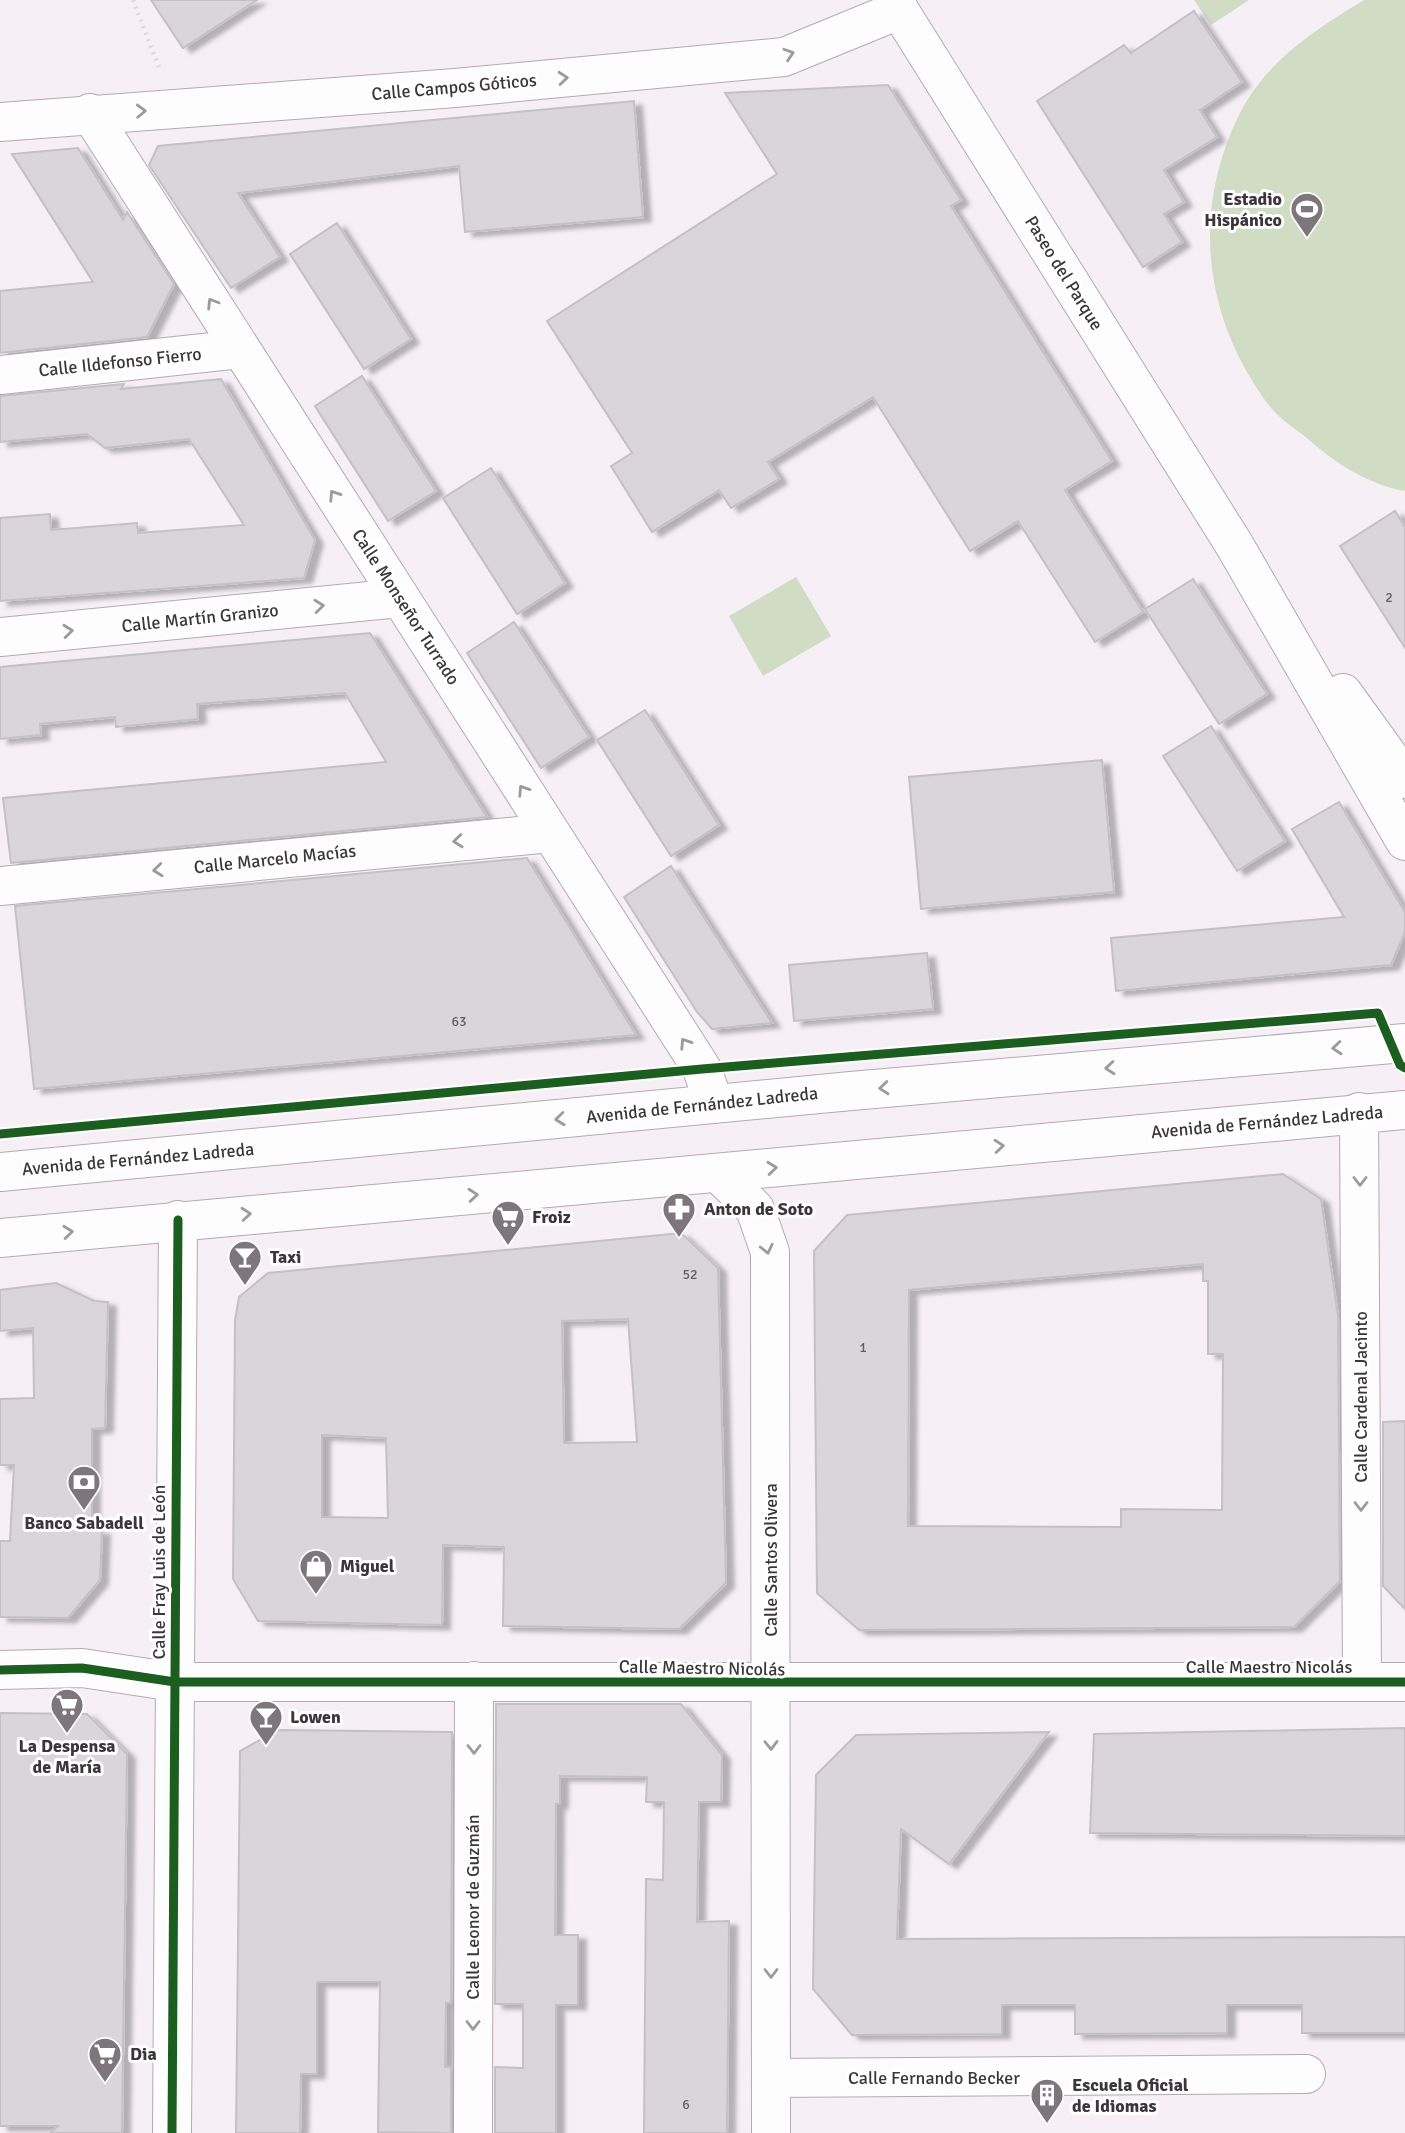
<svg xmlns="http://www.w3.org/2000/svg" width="1405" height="2133" font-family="Signika,sans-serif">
  <defs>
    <filter id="shadow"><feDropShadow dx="8" dy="4.5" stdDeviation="2" flood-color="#0004"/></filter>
  </defs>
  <rect width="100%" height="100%" fill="#f6f0f6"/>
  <g fill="#d1dcc4">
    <path d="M 1194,0 L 1249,0 L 1211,25 Z"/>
    <path d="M 1364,0 L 1405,0 L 1405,491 C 1369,485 1335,463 1308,439 C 1296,429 1281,420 1271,408 C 1204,321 1190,212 1240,113 C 1267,60 1315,30 1364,0 Z"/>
    <path d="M 796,577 L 831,636 L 763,676 L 729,616 Z"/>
  </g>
  <g fill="#dad5da" stroke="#c5c0c5" stroke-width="2" fill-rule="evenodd" filter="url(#shadow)">
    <path d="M 151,0 L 257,0 L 183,48 Z"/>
    <path d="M 1194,11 L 1242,82 L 1200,110 L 1217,137 L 1164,170 L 1184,202 L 1164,214 L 1182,242 L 1143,267 L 1037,101 L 1124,45 L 1131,53 Z"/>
    <path d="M 888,85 L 961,200 L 951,206 L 1112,461 L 1065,490 L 1143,612 L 1095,642 L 1018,521 L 970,551 L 873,397 L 768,462 L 779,479 L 731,508 L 719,490 L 652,532 L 611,466 L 632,453 L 547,321 L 777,174 L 725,93 Z"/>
    <path d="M 634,101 L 643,217 L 465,232 L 459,166 L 238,193 L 280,257 L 231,288 L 149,165 L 158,146 Z"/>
    <path d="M 78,148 L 123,220 L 127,212 L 174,284 L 147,337 L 0,353 L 0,291 L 93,282 L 12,154 Z"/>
    <path d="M 337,223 L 411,339 L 364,369 L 290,254 Z"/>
    <path d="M 362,376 L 436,491 L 388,521 L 315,406 Z"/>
    <path d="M 221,379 L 315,540 L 304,578 L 0,601 L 0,518 L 50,514 L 51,530 L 137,523 L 138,533 L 244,525 L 189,439 L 105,448 L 87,434 L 0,442 L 0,396 L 124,384 L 121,389 Z"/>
    <path d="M 491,468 L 565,583 L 517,614 L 443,498 Z"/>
    <path d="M 1395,511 L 1405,527 L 1405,648 L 1340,546 Z"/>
    <path d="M 1193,579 L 1267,694 L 1219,724 L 1145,609 Z"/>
    <path d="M 514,622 L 589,737 L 541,768 L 467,653 Z"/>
    <path d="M 370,633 L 487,817 L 11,863 L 3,798 L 386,762 L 345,693 L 197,704 L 198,719 L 116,727 L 115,717 L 40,724 L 41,735 L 0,739 L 0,667 Z"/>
    <path d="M 645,710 L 719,825 L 671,856 L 597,740 Z"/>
    <path d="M 1211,726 L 1285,841 L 1237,871 L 1163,756 Z"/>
    <path d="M 1102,760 L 1114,892 L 921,909 L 909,777 Z"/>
    <path d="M 1339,802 L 1405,912 L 1405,932 L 1391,965 L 1116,991 L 1111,938 L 1344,917 L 1292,829 Z"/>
    <path d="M 527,858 L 636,1035 L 34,1089 L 15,906 Z"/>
    <path d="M 671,866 L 772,1023 L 712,1029 L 697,1012 L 624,897 Z"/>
    <path d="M 927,953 L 933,1009 L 794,1021 L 789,965 Z"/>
    <path d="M 1283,1174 L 1321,1199 L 1338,1316 L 1340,1581 L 1294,1627 L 859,1630 L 817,1593 L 814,1251 L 847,1215 ZM 1203,1264 L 1203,1281 L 1208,1281 L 1208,1354 L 1223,1354 L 1222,1510 L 1121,1509 L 1121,1527 L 908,1526 L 909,1290 Z"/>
    <path d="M 681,1233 L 718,1268 L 726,1583 L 679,1629 L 503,1626 L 504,1547 L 443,1545 L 442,1625 L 258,1621 L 233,1579 L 235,1320 L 239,1297 L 268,1273 ZM 628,1319 L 637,1442 L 564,1443 L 562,1321 ZM 322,1435 L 386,1438 L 388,1518 L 322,1517 Z"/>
    <path d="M 56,1283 L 94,1301 L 108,1302 L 105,1428 L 92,1429 L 92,1530 L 102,1530 L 100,1580 L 68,1618 L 0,1617 L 0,1541 L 10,1541 L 14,1465 L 0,1465 L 0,1399 L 34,1398 L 33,1328 L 0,1331 L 0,1290 Z"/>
    <path d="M 1405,1421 L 1405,1609 L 1383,1586 L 1383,1422 Z"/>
    <path d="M 496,1704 L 681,1704 L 722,1755 L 721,1802 L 699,1802 L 697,1922 L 729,1921 L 727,2133 L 644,2133 L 646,1879 L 663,1880 L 664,1802 L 646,1802 L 647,1777 L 560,1776 L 560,1804 L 556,1804 L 555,1935 L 578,1935 L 578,2005 L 556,2005 L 556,2133 L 495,2133 L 495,2067 L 523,2068 L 523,2004 L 495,2004 Z"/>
    <path d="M 0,1713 L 87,1714 L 127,1754 L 122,2133 L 50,2133 L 58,2126 L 0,2126 Z"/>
    <path d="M 1405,1728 L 1405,1836 L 1090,1833 L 1094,1734 Z"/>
    <path d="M 278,1730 L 452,1732 L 451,2003 L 446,2003 L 445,2067 L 451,2067 L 451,2133 L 378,2132 L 380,1982 L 317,1982 L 317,2074 L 301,2074 L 300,2133 L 236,2133 L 240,1751 Z"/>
    <path d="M 1049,1732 L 949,1864 L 901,1829 L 897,1939 L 1405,1937 L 1405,2033 L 1302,2033 L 1302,2005 L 1227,2005 L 1227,2033 L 1075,2034 L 1075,2005 L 1002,2005 L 1002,2034 L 852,2035 L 813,1989 L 816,1775 L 856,1735 Z"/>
  </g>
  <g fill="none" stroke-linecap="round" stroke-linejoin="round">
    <defs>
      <g id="minor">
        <path d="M 90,113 L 702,1069 L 714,1104"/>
        <path d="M 0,122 L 455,88 L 784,57 L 899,10"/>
        <path d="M 0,375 L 240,349"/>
        <path d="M 0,637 L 400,598"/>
        <path d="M 0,886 L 550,833"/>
        <path d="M 1359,1112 L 1362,1682"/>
        <path d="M 718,1173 L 755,1209 L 770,1252 L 771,2133"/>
        <path d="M 0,1670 L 82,1668 L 175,1682 L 1405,1682"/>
        <path d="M 771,2078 L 1306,2074"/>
        <path d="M 172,2133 L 178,1220"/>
        <path d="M 473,2133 L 474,1681"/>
      </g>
      <g id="tertiary">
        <path d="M 893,0 L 1235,546 L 1405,841"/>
        <path d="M 1343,693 L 1405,779"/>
      </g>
      <g id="trunk">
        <path d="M 0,1172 L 851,1091 L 1405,1043"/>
        <path d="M 0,1238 L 1405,1110"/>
      </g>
    </defs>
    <use href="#minor" stroke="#b0abb0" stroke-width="40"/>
    <use href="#tertiary" stroke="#b0abb0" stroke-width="40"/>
    <use href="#trunk" stroke="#b0abb0" stroke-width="40"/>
    <path stroke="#dddbdc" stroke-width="4.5" stroke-dasharray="2 5" stroke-linecap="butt" d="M 133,0 L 160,70"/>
    <use href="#minor" stroke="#fefdfe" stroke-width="38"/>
    <use href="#tertiary" stroke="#fefdfe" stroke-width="38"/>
    <use href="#trunk" stroke="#fefdfe" stroke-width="38"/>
    <defs>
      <g id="cycleway">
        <path d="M 0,1134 L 702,1069 L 1378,1013 L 1400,1065 L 1405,1068"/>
        <path d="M 0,1670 L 82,1668 L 175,1682 L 1405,1682"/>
        <path d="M 172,2133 L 178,1220"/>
      </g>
    </defs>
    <use href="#cycleway" stroke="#fff" stroke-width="13"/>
    <use href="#cycleway" stroke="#1b5e20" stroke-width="9"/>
  </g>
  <defs><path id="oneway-chevron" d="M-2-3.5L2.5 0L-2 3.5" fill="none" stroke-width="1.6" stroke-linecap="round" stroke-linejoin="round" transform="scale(1.75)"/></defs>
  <g stroke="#9d9a9c">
    <use href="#oneway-chevron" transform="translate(789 54) rotate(-18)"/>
    <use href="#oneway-chevron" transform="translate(563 78) rotate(-5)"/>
    <use href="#oneway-chevron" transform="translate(141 111) rotate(-2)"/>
    <use href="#oneway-chevron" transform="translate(212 303) rotate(-122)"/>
    <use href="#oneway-chevron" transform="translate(334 495) rotate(-123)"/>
    <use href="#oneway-chevron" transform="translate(319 606) rotate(-6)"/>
    <use href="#oneway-chevron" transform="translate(68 631) rotate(-6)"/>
    <use href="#oneway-chevron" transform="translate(523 790) rotate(-123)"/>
    <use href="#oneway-chevron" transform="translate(458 841) rotate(174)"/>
    <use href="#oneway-chevron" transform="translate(158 870) rotate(174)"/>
    <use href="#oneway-chevron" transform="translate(685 1043) rotate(-123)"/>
    <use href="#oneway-chevron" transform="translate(1337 1048) rotate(175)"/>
    <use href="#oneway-chevron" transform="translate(1110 1068) rotate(175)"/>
    <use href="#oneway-chevron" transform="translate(884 1088) rotate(175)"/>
    <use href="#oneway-chevron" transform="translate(560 1119) rotate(174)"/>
    <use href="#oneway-chevron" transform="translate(999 1146) rotate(-5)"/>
    <use href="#oneway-chevron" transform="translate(772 1168) rotate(-6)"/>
    <use href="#oneway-chevron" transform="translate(1360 1181) rotate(90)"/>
    <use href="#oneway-chevron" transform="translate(473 1195) rotate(-5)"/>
    <use href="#oneway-chevron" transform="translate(246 1214) rotate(-5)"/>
    <use href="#oneway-chevron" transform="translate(68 1232) rotate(-6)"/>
    <use href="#oneway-chevron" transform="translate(767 1249) rotate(77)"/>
    <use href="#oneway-chevron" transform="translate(1361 1506) rotate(90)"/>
    <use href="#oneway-chevron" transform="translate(771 1745) rotate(89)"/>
    <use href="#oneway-chevron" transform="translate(474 1749) rotate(90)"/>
    <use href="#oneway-chevron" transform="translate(771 1973) rotate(90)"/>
    <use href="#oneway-chevron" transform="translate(473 2025) rotate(90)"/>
  </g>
  <defs>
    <symbol id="stadium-pin" viewBox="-11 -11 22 30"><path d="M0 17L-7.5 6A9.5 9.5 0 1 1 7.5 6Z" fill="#7d777c" stroke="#fff"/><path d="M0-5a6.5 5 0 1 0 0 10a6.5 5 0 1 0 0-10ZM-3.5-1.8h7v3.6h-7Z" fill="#fff"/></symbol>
    <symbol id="pharmacy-pin" viewBox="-11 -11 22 30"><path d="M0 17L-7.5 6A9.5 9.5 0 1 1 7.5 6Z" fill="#7d777c" stroke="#fff"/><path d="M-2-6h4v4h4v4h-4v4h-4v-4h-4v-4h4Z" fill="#fff"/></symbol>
    <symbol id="supermarket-pin" viewBox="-11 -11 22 30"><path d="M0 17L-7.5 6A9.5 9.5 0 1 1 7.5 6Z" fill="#7d777c" stroke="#fff"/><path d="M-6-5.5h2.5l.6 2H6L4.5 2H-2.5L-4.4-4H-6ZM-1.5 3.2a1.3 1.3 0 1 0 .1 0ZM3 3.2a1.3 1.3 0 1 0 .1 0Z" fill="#fff"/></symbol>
    <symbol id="bar-pin" viewBox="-11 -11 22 30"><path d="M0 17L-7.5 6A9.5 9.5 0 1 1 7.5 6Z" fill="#7d777c" stroke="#fff"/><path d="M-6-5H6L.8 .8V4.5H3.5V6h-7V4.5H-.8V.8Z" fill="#fff"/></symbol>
    <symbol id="bank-pin" viewBox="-11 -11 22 30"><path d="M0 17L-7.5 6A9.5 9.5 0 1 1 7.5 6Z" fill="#7d777c" stroke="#fff"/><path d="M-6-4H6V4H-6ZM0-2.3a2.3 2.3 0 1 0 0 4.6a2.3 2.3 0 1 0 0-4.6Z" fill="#fff"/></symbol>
    <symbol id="shop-pin" viewBox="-11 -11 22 30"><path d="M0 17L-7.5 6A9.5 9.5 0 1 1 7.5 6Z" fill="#7d777c" stroke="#fff"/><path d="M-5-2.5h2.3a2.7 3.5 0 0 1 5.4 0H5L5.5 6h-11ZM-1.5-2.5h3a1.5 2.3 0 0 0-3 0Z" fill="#fff"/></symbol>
    <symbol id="building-pin" viewBox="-11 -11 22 30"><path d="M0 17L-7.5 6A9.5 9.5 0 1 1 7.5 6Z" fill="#7d777c" stroke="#fff"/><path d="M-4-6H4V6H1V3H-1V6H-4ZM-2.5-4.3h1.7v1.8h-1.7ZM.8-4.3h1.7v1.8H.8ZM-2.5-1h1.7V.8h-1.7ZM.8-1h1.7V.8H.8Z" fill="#fff"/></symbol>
  </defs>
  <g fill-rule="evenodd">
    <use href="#stadium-pin" x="1288" y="190" width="38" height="52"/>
    <use href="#pharmacy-pin" x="660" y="1190" width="38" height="52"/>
    <use href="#supermarket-pin" x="489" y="1198" width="38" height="52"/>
    <use href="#bar-pin" x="226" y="1238" width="38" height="52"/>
    <use href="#bank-pin" x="65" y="1463" width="38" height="52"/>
    <use href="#shop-pin" x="297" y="1547" width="38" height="52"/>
    <use href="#supermarket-pin" x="48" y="1686" width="38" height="52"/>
    <use href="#bar-pin" x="247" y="1698" width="38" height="52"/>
    <use href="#supermarket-pin" x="86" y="2035" width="38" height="52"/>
    <use href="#building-pin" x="1028" y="2076" width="38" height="52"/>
  </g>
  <g text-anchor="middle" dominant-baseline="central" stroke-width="6" stroke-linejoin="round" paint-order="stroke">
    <g font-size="14" fill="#645e63">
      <text x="1389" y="597">2</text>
      <text x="459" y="1021">63</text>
      <text x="690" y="1274">52</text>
      <text x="863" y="1347">1</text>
      <text x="686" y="2104">6</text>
    </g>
    <g font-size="18" fill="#3c363b" stroke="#fff">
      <text transform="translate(454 87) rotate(-5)">Calle Campos Góticos</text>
      <text transform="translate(1064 273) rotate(58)">Paseo del Parque</text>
      <text transform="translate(120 362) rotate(-6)">Calle Ildefonso Fierro</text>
      <text transform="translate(406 607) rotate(57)">Calle Monseñor Turrado</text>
      <text transform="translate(200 618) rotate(-6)">Calle Martín Granizo</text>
      <text transform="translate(275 859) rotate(-6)">Calle Marcelo Macías</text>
      <text transform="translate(702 1105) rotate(-6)">Avenida de Fernández Ladreda</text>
      <text transform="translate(1267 1122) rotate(-5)">Avenida de Fernández Ladreda</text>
      <text transform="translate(138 1159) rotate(-5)">Avenida de Fernández Ladreda</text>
      <text transform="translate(1361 1397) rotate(-90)">Calle Cardenal Jacinto</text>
      <text transform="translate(771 1560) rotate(-90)">Calle Santos Olivera</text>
      <text transform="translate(159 1572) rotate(-90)">Calle Fray Luis de León</text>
      <text x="1269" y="1667">Calle Maestro Nicolás</text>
      <text transform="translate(702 1668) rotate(1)">Calle Maestro Nicolás</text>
      <text transform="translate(473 1907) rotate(-90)">Calle Leonor de Guzmán</text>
      <text x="934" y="2078">Calle Fernando Becker</text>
    </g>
    <g font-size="18" font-weight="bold" fill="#3c363b" stroke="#fff" text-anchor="start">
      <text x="1282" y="199" text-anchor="end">Estadio<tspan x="1282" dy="21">Hispánico</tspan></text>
      <text x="704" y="1209">Anton de Soto</text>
      <text x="532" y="1217">Froiz</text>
      <text x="270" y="1257">Taxi</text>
      <text x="84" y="1523" text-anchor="middle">Banco Sabadell</text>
      <text x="340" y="1566">Miguel</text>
      <text x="290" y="1717">Lowen</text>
      <text x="67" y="1746" text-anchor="middle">La Despensa<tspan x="67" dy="21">de María</tspan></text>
      <text x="130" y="2054">Dia</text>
      <text x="1072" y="2085">Escuela Oficial<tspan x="1072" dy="21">de Idiomas</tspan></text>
    </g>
  </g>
</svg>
